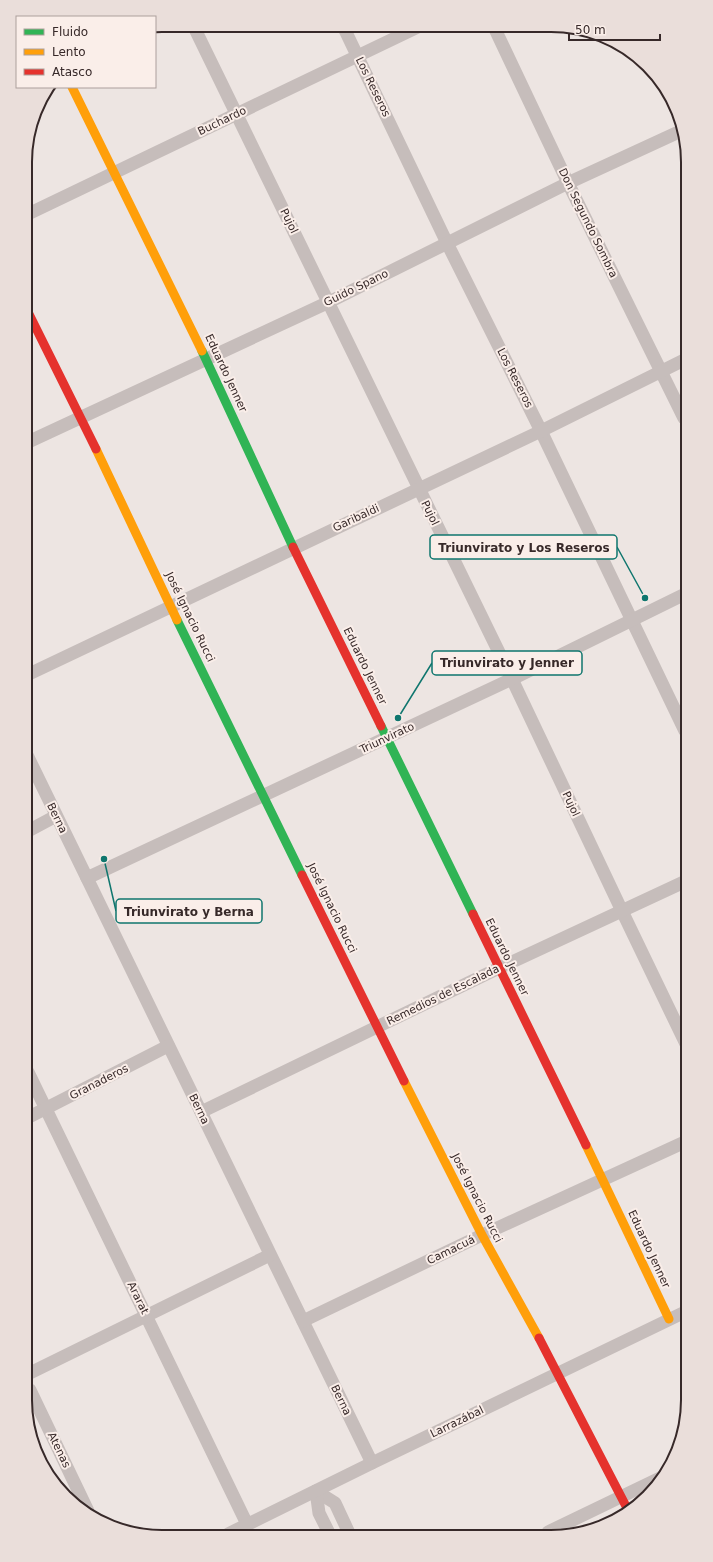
<svg xmlns="http://www.w3.org/2000/svg" width="713" height="1562" font-family="'DejaVu Sans',sans-serif">
  <rect width="100%" height="100%" fill="#ede5e2"/>
  <g fill="none" stroke-linecap="round" stroke-linejoin="round">
    <g stroke="#c6bdbb" stroke-width="13">
      <path d="M 193,25 L 512,679 L 622,911 L 686,1044"/>
      <path d="M 343,26 L 447,243 L 541,431 L 685,731"/>
      <path d="M 494,27 L 568,183 L 684,418"/>
      <path d="M 26,215 L 418,27"/>
      <path d="M 26,443 L 329,302 L 568,183 L 683,130"/>
      <path d="M 27,675 L 541,431 L 684,360"/>
      <path d="M 27,755 L 372,1463"/>
      <path d="M 28,831 L 56,816"/>
      <path d="M 87,878 L 512,679 L 685,594"/>
      <path d="M 28,1072 L 247,1524"/>
      <path d="M 201,1112 L 499,968 L 686,881"/>
      <path d="M 29,1117 L 168,1046"/>
      <path d="M 303,1321 L 482,1235 L 687,1141"/>
      <path d="M 30,1373 L 270,1255"/>
      <path d="M 30,1390 L 88,1511"/>
      <path d="M 316,1491 L 335,1503 L 349,1533"/>
      <path d="M 316,1491 L 319,1513 L 329,1533"/>
      <path d="M 548,1532 L 662,1477"/>
      <path d="M 228,1534 L 372,1463 L 687,1311"/>
    </g>
    <g stroke="#30b455" stroke-width="9">
      <path d="M 202,351 L 293,547"/>
      <path d="M 177,620 L 302,875"/>
      <path d="M 381,726 L 473,914"/>
    </g>
    <g stroke="#ff9f0a" stroke-width="9">
      <path d="M 72,87 L 202,351"/>
      <path d="M 96,449 L 177,620"/>
      <path d="M 404,1081 L 482,1235 L 539,1338"/>
      <path d="M 586,1145 L 669,1319"/>
    </g>
    <g stroke="#e5322d" stroke-width="9">
      <path d="M 26,308 L 96,449"/>
      <path d="M 293,547 L 381,726"/>
      <path d="M 302,875 L 404,1081"/>
      <path d="M 473,914 L 586,1145"/>
      <path d="M 539,1338 L 629,1512"/>
    </g>
  </g>
  <g text-anchor="middle" dominant-baseline="central" stroke-width="4" stroke-linejoin="round" paint-order="stroke">
    <g font-size="11" fill="#372929" stroke="#faeee9">
      <text transform="translate(373 87) rotate(64)">Los Reseros</text>
      <text transform="translate(222 121) rotate(-26)">Buchardo</text>
      <text transform="translate(289 221) rotate(64)">Pujol</text>
      <text transform="translate(588 223) rotate(64)">Don Segundo Sombra</text>
      <text transform="translate(356 288) rotate(-26)">Guido Spano</text>
      <text transform="translate(226 373) rotate(65)">Eduardo Jenner</text>
      <text transform="translate(515 378) rotate(63)">Los Reseros</text>
      <text transform="translate(430 513) rotate(64)">Pujol</text>
      <text transform="translate(356 518) rotate(-25)">Garibaldi</text>
      <text transform="translate(190 617) rotate(64)">José Ignacio Rucci</text>
      <text transform="translate(365 666) rotate(64)">Eduardo Jenner</text>
      <text transform="translate(387 738) rotate(-25)">Triunvirato</text>
      <text transform="translate(571 804) rotate(65)">Pujol</text>
      <text transform="translate(57 818) rotate(64)">Berna</text>
      <text transform="translate(332 908) rotate(64)">José Ignacio Rucci</text>
      <text transform="translate(507 957) rotate(64)">Eduardo Jenner</text>
      <text transform="translate(443 995) rotate(-26)">Remedios de Escalada</text>
      <text transform="translate(99 1082) rotate(-27)">Granaderos</text>
      <text transform="translate(199 1109) rotate(64)">Berna</text>
      <text transform="translate(477 1198) rotate(63)">José Ignacio Rucci</text>
      <text transform="translate(649 1249) rotate(65)">Eduardo Jenner</text>
      <text transform="translate(451 1250) rotate(-26)">Camacuá</text>
      <text transform="translate(138 1298) rotate(64)">Ararat</text>
      <text transform="translate(341 1400) rotate(64)">Berna</text>
      <text transform="translate(457 1422) rotate(-26)">Larrazábal</text>
      <text transform="translate(59 1450) rotate(64)">Atenas</text>
    </g>
  </g>
  <path d="M0 0H713V1562H0ZM162 32H551A130 130 0 0 1 681 162V1400A130 130 0 0 1 551 1530H162A130 130 0 0 1 32 1400V162A130 130 0 0 1 162 32Z" fill="#eadeda" fill-rule="evenodd"/>
  <path fill="none" stroke="#372929" stroke-width="2" d="M162 32H551A130 130 0 0 1 681 162V1400A130 130 0 0 1 551 1530H162A130 130 0 0 1 32 1400V162A130 130 0 0 1 162 32Z"/>
  <path fill="none" stroke="#0f766e" stroke-width="1.5" d="M645 598L617 547M398 718L432 663M104 859L116 911"/>
  <g fill="#0f766e" stroke="#faeee9" stroke-width="1.5">
    <circle cx="645" cy="598" r="4"/>
    <circle cx="398" cy="718" r="4"/>
    <circle cx="104" cy="859" r="4"/>
  </g>
  <g fill="#faeee9" stroke="#0f766e" stroke-width="1.5">
    <rect x="430" y="535" width="187" height="24" rx="4"/>
    <rect x="432" y="651" width="150" height="24" rx="4"/>
    <rect x="116" y="899" width="146" height="24" rx="4"/>
  </g>
  <g font-size="12" text-anchor="middle" font-weight="bold" fill="#372929">
    <text x="524" y="552">Triunvirato y Los Reseros</text>
    <text x="507" y="667">Triunvirato y Jenner</text>
    <text x="189" y="916">Triunvirato y Berna</text>
  </g>
  <rect x="16" y="16" width="140" height="72" fill="#faeee9" stroke="#ac9f9c"/>
  <rect x="24" y="29" width="20" height="6" fill="#30b455" stroke="#ac9f9c"/>
  <text x="52" y="36" font-size="12" fill="#372929">Fluido</text>
  <rect x="24" y="49" width="20" height="6" fill="#ff9f0a" stroke="#ac9f9c"/>
  <text x="52" y="56" font-size="12" fill="#372929">Lento</text>
  <rect x="24" y="69" width="20" height="6" fill="#e5322d" stroke="#ac9f9c"/>
  <text x="52" y="76" font-size="12" fill="#372929">Atasco</text>
  <path d="M569 34v6h91v-6" fill="none" stroke="#372929" stroke-width="2"/>
  <text x="575" y="34" font-size="12" fill="#372929" stroke="#faeee9" stroke-width="3" paint-order="stroke">50 m</text>
</svg>
